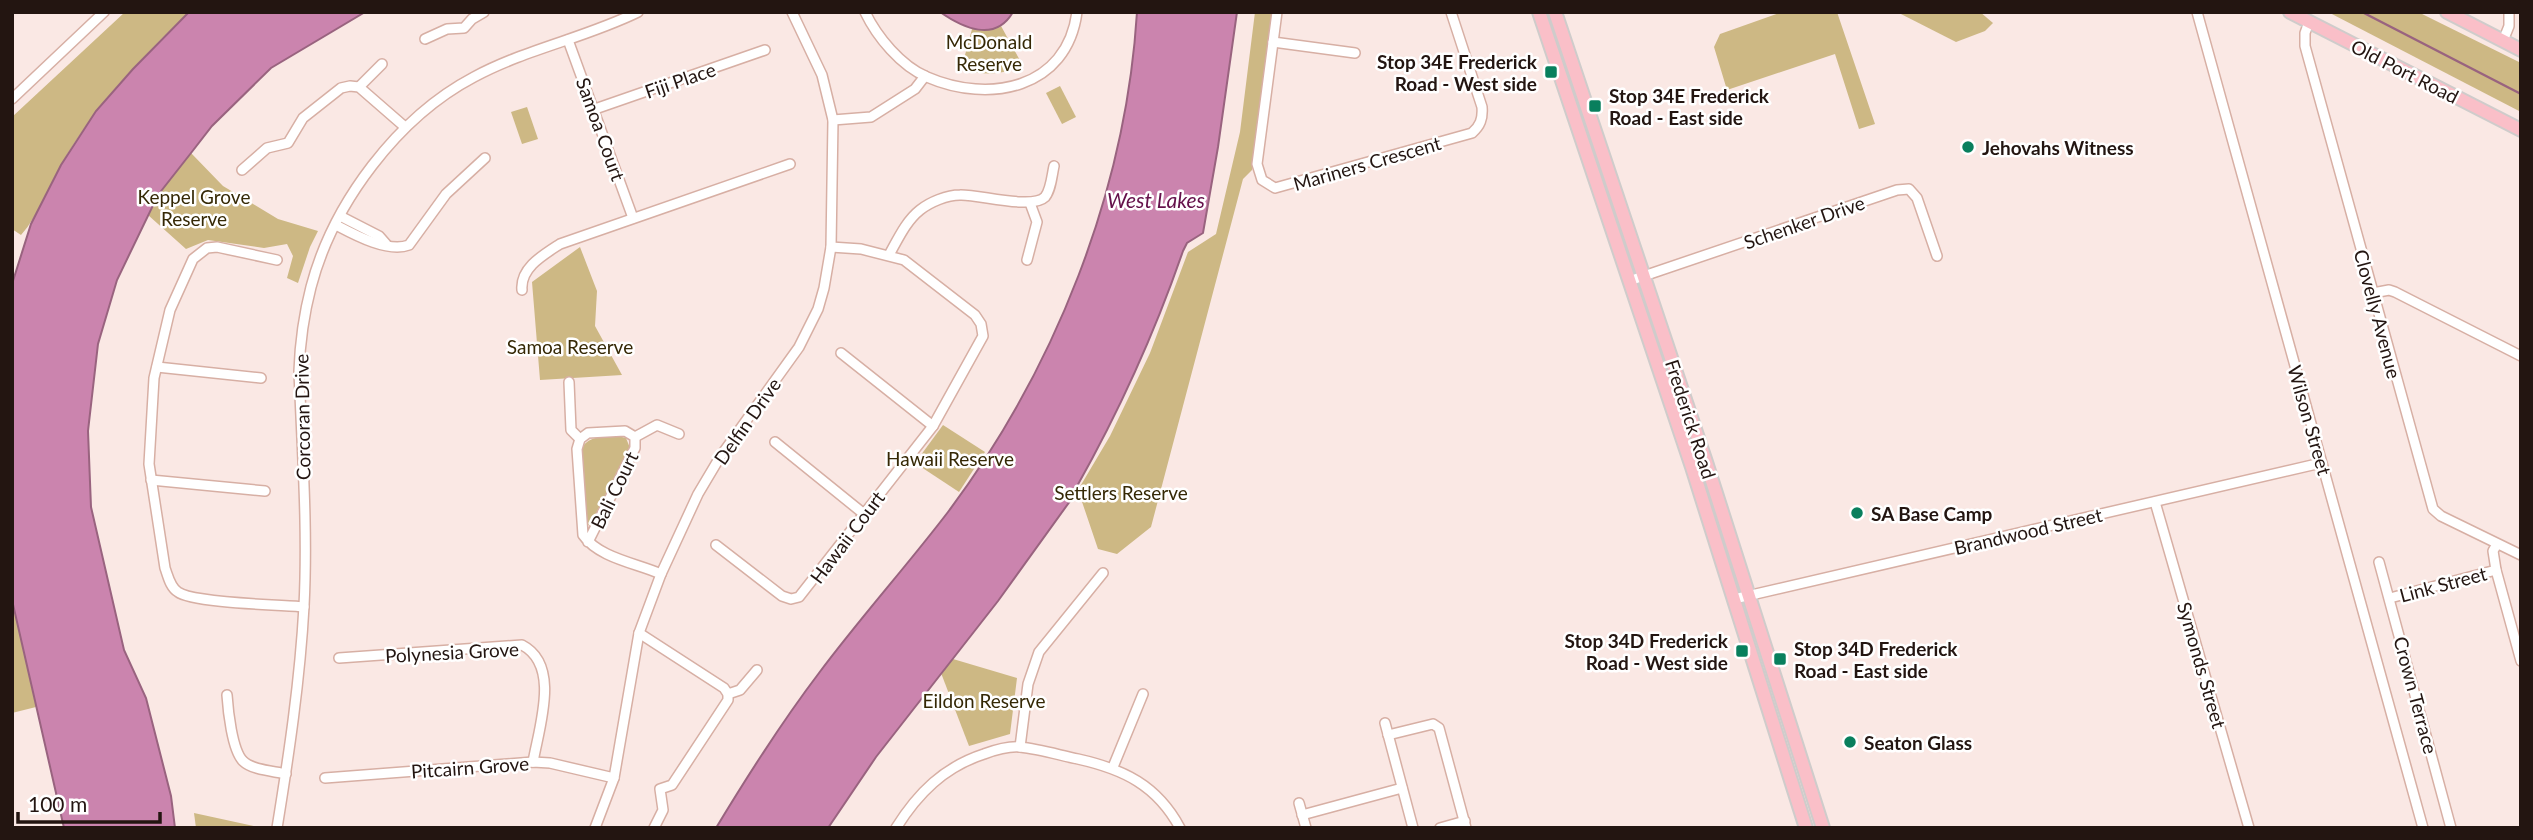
<svg xmlns="http://www.w3.org/2000/svg" width="2533" height="840" font-family="Lato,sans-serif">
  <rect width="100%" height="100%" fill="#fae8e4"/>
  <g fill="#cdb884">
    <path d="M 125,12 L 189,12 C 141,58 94,107 61,165 C 47,188 39,215 21,235 L 12,229 L 12,117 Z"/>
    <path d="M 1255,12 L 1273,12 L 1252,170 L 1243,179 L 1151,527 L 1117,554 L 1098,549 L 1078,490 L 1110,436 L 1150,353 L 1188,252 L 1216,234 L 1240,132 Z"/>
    <path d="M 1782,12 L 1837,12 L 1875,124 L 1859,129 L 1835,54 L 1727,90 L 1714,47 L 1720,34 Z"/>
    <path d="M 1897,12 L 1980,12 L 1993,23 L 1985,31 L 1956,42 Z"/>
    <path d="M 2328,12 L 2418,12 L 2521,63 L 2521,112 Z"/>
    <path d="M 1001,26 L 1022,64 C 1004,77 982,74 961,70 L 972,29 L 990,29 Z"/>
    <path d="M 1060,86 L 1076,117 L 1062,124 L 1046,93 Z"/>
    <path d="M 527,107 L 538,139 L 522,144 L 511,112 Z"/>
    <path d="M 191,153 L 223,186 L 278,219 L 318,231 L 310,247 L 298,283 L 287,278 L 293,256 L 287,244 L 264,248 L 208,240 L 186,249 L 148,215 L 158,195 Z"/>
    <path d="M 580,247 L 597,291 L 595,326 L 622,375 L 540,380 L 532,282 Z"/>
    <path d="M 943,425 L 985,452 L 959,492 L 915,463 Z"/>
    <path d="M 618,436 L 626,438 L 630,448 L 590,526 L 587,524 L 582,448 C 589,435 605,437 618,436 Z"/>
    <path d="M 12,600 L 36,707 L 12,713 Z"/>
    <path d="M 953,659 L 1017,678 L 1010,734 L 969,746 L 941,673 Z"/>
    <path d="M 194,813 L 263,828 L 196,828 Z"/>
  </g>
  <g fill="#cb84ae" stroke="#99637f" stroke-width="2">
    <path d="M 189,12 L 365,12 L 271,68 L 212,126 L 191,153 L 158,195 L 117,280 L 98,344 L 88,431 L 91,507 L 124,650 L 146,698 L 171,796 L 175,828 L 64,828 L 12,600 L 12,284 L 31,224 L 61,165 L 96,111 L 133,69 Z"/>
    <path d="M 940,12 L 1013,12 C 995,43 963,28 940,12 Z"/>
    <path d="M 1137,12 L 1237,12 L 1218,147 L 1203,233 L 1187,243 L 1183,251 C 1154,335 1120,410 1076,488 L 1078,490 L 998,601 L 876,757 L 828,828 L 716,828 C 748,775 781,723 819,673 C 860,618 906,567 948,512 C 1055,369 1126,191 1137,12 Z"/>
  </g>
  <g fill="none" stroke-linecap="round" stroke-linejoin="round">
    <path stroke="#99637f" stroke-width="2.5" d="M 2362,12 L 2521,94"/>
    <defs>
      <g id="minor">
        <path d="M 865,12 C 877,37 901,66 927,77 C 989,104 1067,89 1077,12"/>
        <path d="M 1277,12 L 1257,164 L 1262,180 L 1275,188 L 1472,133 C 1480,126 1483,119 1482,107 L 1451,12"/>
        <path d="M 2197,12 L 2423,828"/>
        <path d="M 2309,22 L 2305,33 L 2305,46 L 2433,509 L 2441,516 L 2521,555"/>
        <path d="M 425,39 L 447,29 L 464,28 L 472,19 L 484,12"/>
        <path d="M 568,40 L 633,218"/>
        <path d="M 2503,41 L 2509,26 L 2509,12"/>
        <path d="M 1273,42 L 1355,53"/>
        <path d="M 359,87 L 382,64"/>
        <path d="M 12,99 L 104,12"/>
        <path d="M 595,109 L 765,50"/>
        <path d="M 833,120 L 871,117 L 915,89 L 925,76"/>
        <path d="M 242,170 L 267,148 L 288,143 L 303,118 L 341,88 L 350,86 L 359,87 L 405,127"/>
        <path d="M 340,216 L 379,236 L 386,244"/>
        <path d="M 336,225 C 355,235 388,253 409,245 L 446,194 L 485,158"/>
        <path d="M 889,255 C 898,239 906,221 920,210 C 930,202 947,195 960,195 C 978,194 1032,210 1045,197 C 1051,190 1052,175 1054,166"/>
        <path d="M 277,260 L 217,247 L 207,248 L 193,259 L 170,310 L 154,378 L 149,464 L 165,568 C 168,576 170,587 178,592 C 192,603 282,605 304,607"/>
        <path d="M 1027,260 L 1037,222 L 1030,203"/>
        <path d="M 1629,281 L 1897,190 L 1909,189 L 1917,198 L 1937,256"/>
        <path d="M 522,290 C 520,268 543,255 560,244 L 790,164"/>
        <path d="M 2373,293 L 2389,290 L 2395,292 L 2521,356"/>
        <path d="M 841,353 L 933,426"/>
        <path d="M 157,367 L 261,378"/>
        <path d="M 569,382 L 571,430 L 580,439"/>
        <path d="M 635,437 L 657,425 L 679,434"/>
        <path d="M 775,442 L 864,514"/>
        <path d="M 151,480 L 265,491"/>
        <path d="M 2155,502 L 2249,828"/>
        <path d="M 588,542 L 635,448 L 635,437 L 625,431 L 588,433 L 580,439 L 577,449 L 583,535 C 599,558 636,563 661,574"/>
        <path d="M 2497,544 L 2493,551 L 2496,570 L 2521,661"/>
        <path d="M 716,545 L 782,596 L 791,599 L 799,597 L 933,426 L 983,336 L 981,324 L 975,315 L 904,260 L 861,249 L 831,247"/>
        <path d="M 2379,562 L 2451,828"/>
        <path d="M 2390,598 L 2496,570"/>
        <path d="M 1734,599 L 2321,463"/>
        <path d="M 639,633 L 724,688 L 728,694 L 728,700 L 672,785 L 660,789 L 663,810 L 654,828"/>
        <path d="M 339,658 L 522,645 C 561,665 539,727 533,762"/>
        <path d="M 728,694 L 740,690 L 757,670"/>
        <path d="M 227,695 C 228,710 232,750 243,761 C 252,770 273,771 286,774"/>
        <path d="M 1385,723 L 1413,828"/>
        <path d="M 1388,735 L 1433,724 L 1439,728 L 1466,828"/>
        <path d="M 1020,747 L 1028,684 L 1039,652 L 1103,573"/>
        <path d="M 1113,767 L 1143,694"/>
        <path d="M 325,778 L 533,762 L 550,763 L 614,778"/>
        <path d="M 1299,803 L 1306,828"/>
        <path d="M 1302,815 L 1402,788"/>
        <path d="M 277,828 C 289,754 300,680 304,606 C 308,528 302,449 299,371 C 300,342 304,314 311,287 C 333,203 398,117 474,77 C 526,49 585,38 638,12"/>
        <path d="M 595,828 L 614,778 L 639,633 L 661,574 L 698,494 L 720,457 L 799,347 L 818,309 L 824,288 L 831,247 L 833,120 L 822,75 L 792,12"/>
        <path d="M 896,828 C 918,793 944,767 984,754 C 995,750 1008,746 1020,747 C 1039,749 1059,755 1078,759 C 1123,769 1157,785 1180,828"/>
        <path d="M 1440,828 L 1465,821"/>
      </g>
      <g id="major">
        <path d="M 1539,12 L 1692,467 L 1806,828"/>
        <path d="M 1555,12 L 1706,462 L 1823,828"/>
        <path d="M 2290,12 L 2521,130"/>
        <path d="M 2447,12 L 2521,50"/>
      </g>
    </defs>
    <use href="#minor" stroke="#d7afa4" stroke-width="12"/>
    <use href="#major" stroke="#cfcccb" stroke-width="16"/>
    <use href="#minor" stroke="#fff" stroke-width="9"/>
    <use href="#major" stroke="#fabfc8" stroke-width="12"/>
  </g>
  <g fill="#097f5d" stroke="#fff" stroke-width="2.5">
    <rect x="1544" y="65" width="14" height="14" rx="3.5"/>
    <rect x="1588" y="99" width="14" height="14" rx="3.5"/>
    <circle cx="1968" cy="147" r="7"/>
    <circle cx="1857" cy="513" r="7"/>
    <rect x="1735" y="644" width="14" height="14" rx="3.5"/>
    <rect x="1773" y="652" width="14" height="14" rx="3.5"/>
    <circle cx="1850" cy="742" r="7"/>
  </g>
  <g text-anchor="middle" dominant-baseline="central" stroke-width="5" stroke-linejoin="round" paint-order="stroke">
    <g font-size="19" fill="#352805" stroke="#fff">
      <text x="989" y="41">McDonald<tspan x="989" dy="22">Reserve</tspan></text>
      <text x="194" y="196">Keppel Grove<tspan x="194" dy="22">Reserve</tspan></text>
      <text x="570" y="346">Samoa Reserve</text>
      <text x="950" y="458">Hawaii Reserve</text>
      <text x="1121" y="492">Settlers Reserve</text>
      <text x="984" y="700">Eildon Reserve</text>
    </g>
    <g font-size="19" font-weight="bold" fill="#231511" stroke="#fff" text-anchor="start">
      <text x="1537" y="61" text-anchor="end">Stop 34E Frederick<tspan x="1537" dy="22">Road - West side</tspan></text>
      <text x="1609" y="95">Stop 34E Frederick<tspan x="1609" dy="22">Road - East side</tspan></text>
      <text x="1982" y="147">Jehovahs Witness</text>
      <text x="1871" y="513">SA Base Camp</text>
      <text x="1728" y="640" text-anchor="end">Stop 34D Frederick<tspan x="1728" dy="22">Road - West side</tspan></text>
      <text x="1794" y="648">Stop 34D Frederick<tspan x="1794" dy="22">Road - East side</tspan></text>
      <text x="1864" y="742">Seaton Glass</text>
    </g>
    <g font-size="19" fill="#231511" stroke="#fff">
      <text transform="translate(2405 71) rotate(27)">Old Port Road</text>
      <text transform="translate(680 80) rotate(-19)">Fiji Place</text>
      <text transform="translate(601 129) rotate(70)">Samoa Court</text>
      <text transform="translate(1367 163) rotate(-16)">Mariners Crescent</text>
      <text transform="translate(1804 222) rotate(-19)">Schenker Drive</text>
      <text transform="translate(2378 314) rotate(75)">Clovelly Avenue</text>
      <text transform="translate(302 417) rotate(-91)">Corcoran Drive</text>
      <text transform="translate(1691 419) rotate(72)">Frederick Road</text>
      <text transform="translate(2310 420) rotate(74)">Wilson Street</text>
      <text transform="translate(747 421) rotate(-55)">Delfin Drive</text>
      <text transform="translate(614 490) rotate(-64)">Bali Court</text>
      <text transform="translate(2028 531) rotate(-13)">Brandwood Street</text>
      <text transform="translate(847 537) rotate(-53)">Hawaii Court</text>
      <text transform="translate(2443 584) rotate(-15)">Link Street</text>
      <text transform="translate(452 652) rotate(-3)">Polynesia Grove</text>
      <text transform="translate(2202 665) rotate(74)">Symonds Street</text>
      <text transform="translate(2416 695) rotate(75)">Crown Terrace</text>
      <text transform="translate(470 767) rotate(-4)">Pitcairn Grove</text>
    </g>
    <g font-size="21" font-style="italic" fill="#65114b" stroke="#fff">
      <text x="1156" y="199">West Lakes</text>
    </g>
  </g>
  <rect width="2533" height="840" fill="none" stroke="#231511" stroke-width="28"/>
  <path d="M18 812v10h142v-10" fill="none" stroke="#231511" stroke-width="3.5"/>
  <text x="28" y="812" font-size="21" fill="#231511" stroke="#ffffff" stroke-width="5" paint-order="stroke">100 m</text>
</svg>
